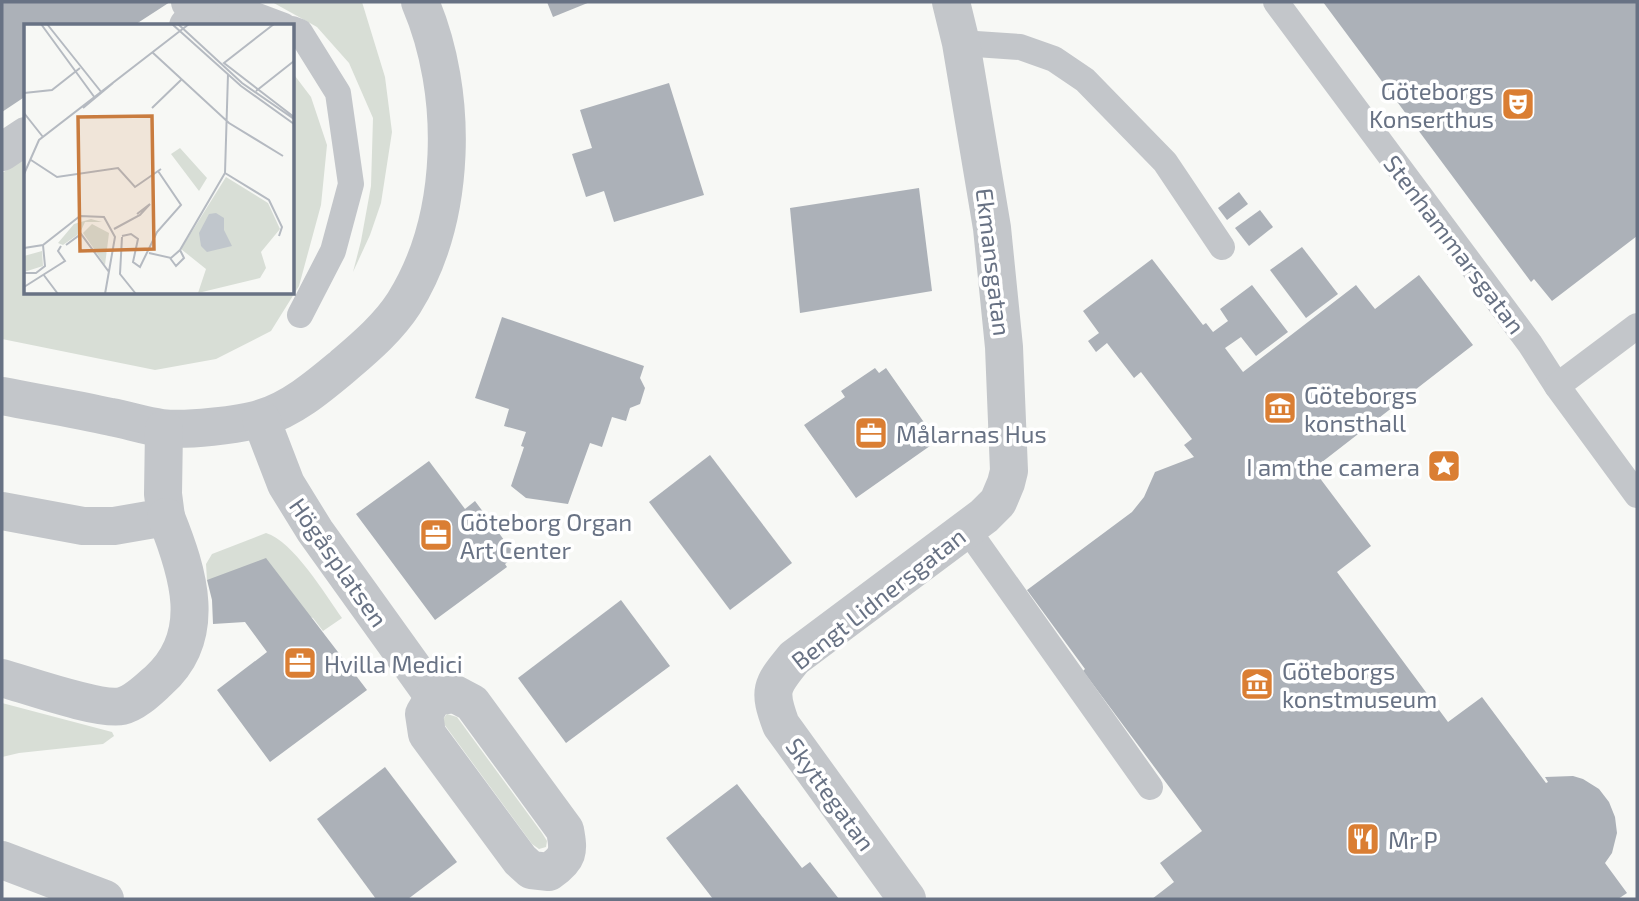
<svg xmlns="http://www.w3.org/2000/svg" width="1639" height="901" font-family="'Exo 2',sans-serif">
  <rect width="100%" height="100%" fill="#f7f8f5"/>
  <g fill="#d8ded6">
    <path d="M 272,2 L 362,2 L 385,77 L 392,132 L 381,203 L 370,235 L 353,272 L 361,241 L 371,186 L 373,118 L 349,63 L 317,27 Z"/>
    <path d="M 292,72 L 311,97 L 327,145 L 321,205 L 299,286 L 271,331 L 216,359 L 155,370 L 2,339 L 2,173 L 26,158 L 26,292 L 292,292 Z"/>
    <path d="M 266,533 C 293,541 325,594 342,618 L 323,631 L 313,618 L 207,580 L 206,564 L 212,554 Z"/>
    <path d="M 2,703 L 112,732 L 114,736 L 103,744 L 19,753 L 2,757 Z"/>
    <path d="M 447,714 L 457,717 L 542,833 L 547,841 L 546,847 L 539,849 L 532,844 L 444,724 L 443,719 Z"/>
  </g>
  <g fill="#acb1b8">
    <path d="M 2,2 L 24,3 L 170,2 L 133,26 L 26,26 L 26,96 L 2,112 Z"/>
    <path d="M 547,2 L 590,2 L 553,17 Z"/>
    <path d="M 1323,2 L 1637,2 L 1637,236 L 1552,301 L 1534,279 L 1531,282 Z"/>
    <path d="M 669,83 L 704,195 L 614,222 L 604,191 L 586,197 L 572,154 L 592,148 L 580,110 Z"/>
    <path d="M 919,188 L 932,291 L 800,313 L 790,208 Z"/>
    <path d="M 1239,192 L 1248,204 L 1227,220 L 1218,208 Z"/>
    <path d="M 1260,210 L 1273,227 L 1249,246 L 1235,228 Z"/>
    <path d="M 1302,247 L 1338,294 L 1306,318 L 1270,270 Z"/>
    <path d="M 1152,259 L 1203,325 L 1206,323 L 1213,332 L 1228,321 L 1220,309 L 1252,285 L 1288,332 L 1256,356 L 1241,337 L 1225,348 L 1243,372 L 1356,285 L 1375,309 L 1419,275 L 1473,345 L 1313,469 L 1371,546 L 1337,572 L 1448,722 L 1482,697 L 1546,783 L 1548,782 L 1545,777 L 1573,776 L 1583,779 L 1599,789 L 1609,802 L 1615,817 L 1617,833 L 1612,853 L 1605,863 L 1627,893 L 1618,899 L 1152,899 L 1174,882 L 1160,863 L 1202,831 L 1083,671 L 1085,669 L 1027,590 L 1132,512 L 1144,497 L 1155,472 L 1194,457 L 1184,445 L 1192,439 L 1141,372 L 1134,378 L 1107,343 L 1096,352 L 1088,341 L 1099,333 L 1083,311 Z"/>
    <path d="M 502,317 L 644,366 L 640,378 L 645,388 L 640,404 L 630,408 L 626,421 L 612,417 L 602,447 L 590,443 L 568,504 L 526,498 L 511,486 L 524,447 L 521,446 L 526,432 L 504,426 L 509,409 L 475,398 Z"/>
    <path d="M 875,368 L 879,373 L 886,368 L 937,441 L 856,498 L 804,425 L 845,397 L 841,391 Z"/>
    <path d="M 710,455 L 792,563 L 730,610 L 649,502 Z"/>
    <path d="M 429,461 L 465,509 L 475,501 L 516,556 L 505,564 L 507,567 L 435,620 L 356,514 Z"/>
    <path d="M 266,558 L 367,690 L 270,762 L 217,690 L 267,652 L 245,622 L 213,624 L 212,600 L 207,580 Z"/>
    <path d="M 621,600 L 670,666 L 566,743 L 518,678 Z"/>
    <path d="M 385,767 L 457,862 L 408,899 L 376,899 L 317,819 Z"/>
    <path d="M 737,784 L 802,868 L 810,862 L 839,899 L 713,899 L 666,838 Z"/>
  </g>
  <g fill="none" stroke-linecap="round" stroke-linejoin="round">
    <g stroke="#c3c6ca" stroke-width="26">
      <path d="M 1276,2 L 1530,344 L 1557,386"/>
      <path d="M 201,17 L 247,12 L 284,26"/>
      <path d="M 292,29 L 300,32 L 338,93 L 351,184 L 333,251 L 300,315"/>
      <path d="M 961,43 L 1020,47 L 1054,59 L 1085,80 L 1165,162 L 1222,247"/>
      <path d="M 1637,326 L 1557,386 L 1637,495"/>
      <path d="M 967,529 L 1150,787"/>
    </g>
    <g stroke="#c3c6ca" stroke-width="38">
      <path d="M 188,26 L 201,17 L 190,2"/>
      <path d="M 2,152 L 26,136"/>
      <path d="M 2,396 C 38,403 75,409 111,417 C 128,420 145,426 162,428 C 184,431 241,425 262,418 C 292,409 318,387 342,367 C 364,348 388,328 404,303 C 457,218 459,93 420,2"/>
      <path d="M 261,419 L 286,484 L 315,531 L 434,697"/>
      <path d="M 2,511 L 83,526 L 114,526 L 166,517 L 163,494 L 164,429"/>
      <path d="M 2,678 C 27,685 100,711 122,706 C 135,703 148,690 158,681 C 209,636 188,572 166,517"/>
      <path d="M 455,694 L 472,703 L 565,830 C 569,852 569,858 549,872 L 531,870 L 520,860 L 427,734 L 424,714 L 434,697 Z"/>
      <path d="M 2,860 L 105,899"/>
      <path d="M 907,899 L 781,725 C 768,690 771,686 794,658 L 984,516 L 998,502 L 1006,483 L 1009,471 L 1004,347 L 992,228 L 961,43 L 951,2"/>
    </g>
  </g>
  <defs>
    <symbol id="theatre-square" viewBox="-11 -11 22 22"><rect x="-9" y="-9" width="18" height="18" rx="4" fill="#da7e33" stroke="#fff"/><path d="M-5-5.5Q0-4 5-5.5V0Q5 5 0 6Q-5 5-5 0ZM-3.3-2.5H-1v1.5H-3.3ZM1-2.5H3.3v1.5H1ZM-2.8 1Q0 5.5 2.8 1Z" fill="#fff"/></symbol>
    <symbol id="museum-square" viewBox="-11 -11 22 22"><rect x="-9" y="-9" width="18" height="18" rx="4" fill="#da7e33" stroke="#fff"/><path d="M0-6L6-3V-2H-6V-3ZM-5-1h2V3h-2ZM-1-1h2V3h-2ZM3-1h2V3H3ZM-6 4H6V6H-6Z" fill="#fff"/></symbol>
    <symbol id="office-square" viewBox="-11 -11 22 22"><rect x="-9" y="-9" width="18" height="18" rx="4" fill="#da7e33" stroke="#fff"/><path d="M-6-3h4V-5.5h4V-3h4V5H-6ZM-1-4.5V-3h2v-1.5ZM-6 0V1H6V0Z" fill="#fff"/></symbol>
    <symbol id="sight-square" viewBox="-11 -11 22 22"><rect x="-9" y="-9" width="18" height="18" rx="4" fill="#da7e33" stroke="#fff"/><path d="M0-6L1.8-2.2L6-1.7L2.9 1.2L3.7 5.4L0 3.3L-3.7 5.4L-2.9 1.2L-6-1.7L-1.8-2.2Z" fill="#fff"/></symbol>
    <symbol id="restaurant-square" viewBox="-11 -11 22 22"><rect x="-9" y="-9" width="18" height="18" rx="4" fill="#da7e33" stroke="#fff"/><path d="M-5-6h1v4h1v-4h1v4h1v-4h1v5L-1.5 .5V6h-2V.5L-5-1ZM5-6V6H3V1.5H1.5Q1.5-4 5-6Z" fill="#fff"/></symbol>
  </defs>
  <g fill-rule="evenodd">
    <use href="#theatre-square" x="1499" y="85" width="38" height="38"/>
    <use href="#museum-square" x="1261" y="389" width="38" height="38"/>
    <use href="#office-square" x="852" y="414" width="38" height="38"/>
    <use href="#sight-square" x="1425" y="447" width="38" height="38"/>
    <use href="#office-square" x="417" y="516" width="38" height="38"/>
    <use href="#office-square" x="281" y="644" width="38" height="38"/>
    <use href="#museum-square" x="1238" y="665" width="38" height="38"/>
    <use href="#restaurant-square" x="1344" y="820" width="38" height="38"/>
  </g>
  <g text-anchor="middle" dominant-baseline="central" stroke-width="7" stroke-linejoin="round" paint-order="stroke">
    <g font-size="24" fill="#687284" stroke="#fff" text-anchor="start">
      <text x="1494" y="90" text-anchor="end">Göteborgs<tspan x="1494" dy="28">Konserthus</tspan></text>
      <text x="1304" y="394">Göteborgs<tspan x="1304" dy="28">konsthall</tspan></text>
      <text x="896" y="433">Målarnas Hus</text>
      <text x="1420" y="466" text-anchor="end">I am the camera</text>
      <text x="460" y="521">Göteborg Organ<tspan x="460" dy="28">Art Center</tspan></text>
      <text x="324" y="663">Hvilla Medici</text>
      <text x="1282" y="670">Göteborgs<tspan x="1282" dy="28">konstmuseum</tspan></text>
      <text x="1388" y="839">Mr P</text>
    </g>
    <g font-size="24" fill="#687284" stroke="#fff">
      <text transform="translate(1455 244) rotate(53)">Stenhammarsgatan</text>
      <text transform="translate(994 262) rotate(83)">Ekmansgatan</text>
      <text transform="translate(339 562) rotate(55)">Högåsplatsen</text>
      <text transform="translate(878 598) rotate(-38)">Bengt Lidnersgatan</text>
      <text transform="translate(831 794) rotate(54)">Skyttegatan</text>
    </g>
  </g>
  <g transform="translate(24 24)">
    <rect width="270" height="270" fill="#f7f8f5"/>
    <path d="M 156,124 L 183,154 L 175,167 L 147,130 ZM 202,153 L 244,179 L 256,205 L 237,228 L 242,244 L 236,254 L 174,269 L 182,245 L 157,225 ZM 67,195 L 78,198 L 61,198 L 56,209 L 39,221 L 34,219 L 50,200 ZM 68,200 L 85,209 L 81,241 L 59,209 ZM 18,227 L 19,242 L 0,248 L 0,232 Z" fill="#d8ded6"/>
    <path d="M 192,189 L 200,194 L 200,206 L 208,222 L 183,228 L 177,222 L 175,209 L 185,190 Z" fill="#c0c6cc"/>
    <path fill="none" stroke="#b5bac1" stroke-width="2" d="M 17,0 L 71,74M 23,0 L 78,69M 148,0 L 217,62 L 270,100M 154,0 L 218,59 L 270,95M 250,0 L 200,39 L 270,93M 128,28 L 205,99 L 259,132M 232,67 L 270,37M 0,69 L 28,66 L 56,44M 59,84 L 89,59M 128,84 L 158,55M 0,89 L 19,113M 7,136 L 33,153 L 94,144 L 111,163 L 137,145M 201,149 L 245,176 L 258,203 L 255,212M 0,150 L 15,116 L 165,0M 90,205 L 116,191 L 126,180 L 113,190M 98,212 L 107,210 L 114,215 L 109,238 L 116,243 L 133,208 L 157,181 L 134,147M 98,213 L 96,250 L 112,270M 42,221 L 57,210 L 85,248M 0,224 L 19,221 L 56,192 L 80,193 L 91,213 L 81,270M 125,229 L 147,234 L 156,226 L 201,149 L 204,50M 146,234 L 152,242 L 160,234 L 156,226M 0,249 L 12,249 L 21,242 L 19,221M 19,250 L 34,270M 0,263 L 41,237 L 34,227 L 37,222"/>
    <path fill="#c97c3f" fill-opacity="0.15" stroke="#c97c3f" stroke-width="3.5" d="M 128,92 L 130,225 L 56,227 L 54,93 Z"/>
    <rect width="270" height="270" fill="none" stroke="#687284" stroke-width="3.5"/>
  </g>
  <rect width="1639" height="901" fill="none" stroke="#687284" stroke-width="7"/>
</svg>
